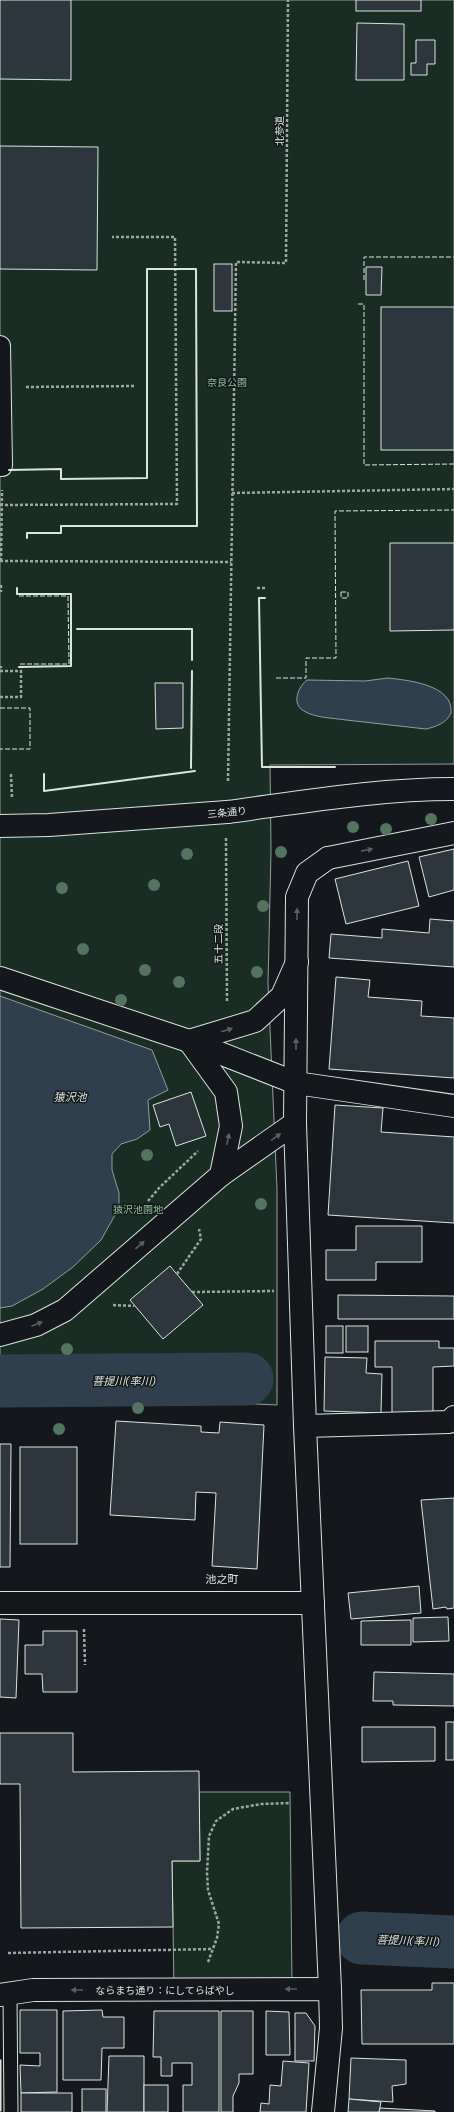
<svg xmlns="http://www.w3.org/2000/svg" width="454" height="2112" font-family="Commissioner,'Noto Sans JP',sans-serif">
  <rect width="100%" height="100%" fill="#14181c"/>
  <g fill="#1a2d24" stroke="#939e99">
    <path d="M 0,0 L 454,0 L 454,764 L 270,765 L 271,851 L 268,983 L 277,1189 L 277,1405 L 0,1392 Z"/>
    <path d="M 199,1792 L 290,1792 L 292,1989 L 174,1990 L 172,1861 L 200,1861 Z"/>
  </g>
  <g fill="#2f3f4d" stroke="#939e99">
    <path d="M 388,678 C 405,680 454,684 451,713 C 447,723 435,727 426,729 C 399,726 373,723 346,720 C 333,718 315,718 304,711 C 291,704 298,687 307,680 L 365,681 Z"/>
    <path d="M 0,996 L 152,1050 L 168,1090 L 148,1100 L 150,1130 L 137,1139 L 121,1144 L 112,1154 L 112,1170 L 119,1193 L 119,1208 L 101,1240 L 73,1267 L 43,1289 L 12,1306 L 0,1308 Z"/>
  </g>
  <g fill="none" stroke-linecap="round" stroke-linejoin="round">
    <g stroke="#2f3f4d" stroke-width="53">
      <path d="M 0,1381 L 247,1379"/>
      <path d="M 362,1938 L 454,1942"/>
    </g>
  </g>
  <g fill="#2c363c" stroke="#d8e6dc">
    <path d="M 0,0 L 71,0 L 71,80 L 0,79 Z"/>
    <rect x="356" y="0" width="65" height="11"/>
    <path d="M 357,23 L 404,24 L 404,80 L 356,80 Z"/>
    <path d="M 416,40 L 435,40 L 435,64 L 427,64 L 427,75 L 411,75 L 411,63 L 416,63 Z"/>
    <path d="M 0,146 L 98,147 L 97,270 L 0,269 Z"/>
    <rect x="214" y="264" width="18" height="47"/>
    <path d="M 366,267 L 382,267 L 381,295 L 366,295 Z"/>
    <rect x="381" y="307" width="73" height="143"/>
    <path d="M 390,543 L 454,543 L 454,630 L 390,631 Z"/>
    <path d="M 155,683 L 183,683 L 183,728 L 156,729 Z"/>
    <path d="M 454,849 L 454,890 L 429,897 L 419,857 Z"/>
    <path d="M 408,861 L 419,906 L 346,924 L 335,879 Z"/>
    <path d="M 430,919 L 454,921 L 454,967 L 329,958 L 331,934 L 382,938 L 382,929 L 429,933 Z"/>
    <path d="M 336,977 L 370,980 L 368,997 L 422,1001 L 421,1016 L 454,1018 L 454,1078 L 329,1069 Z"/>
    <path d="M 191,1092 L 206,1136 L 176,1146 L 169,1124 L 160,1127 L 153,1105 Z"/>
    <path d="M 335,1105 L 383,1108 L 381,1132 L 454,1137 L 454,1223 L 328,1215 Z"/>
    <path d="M 356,1226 L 422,1226 L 422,1262 L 376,1262 L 376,1280 L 326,1280 L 326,1250 L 356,1250 Z"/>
    <path d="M 170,1266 L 203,1305 L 163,1339 L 130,1300 Z"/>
    <path d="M 338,1295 L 454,1296 L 454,1319 L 338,1319 Z"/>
    <rect x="326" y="1326" width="17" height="27"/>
    <rect x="346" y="1326" width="22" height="26"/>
    <path d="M 375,1341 L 439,1341 L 439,1348 L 454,1348 L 454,1366 L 433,1367 L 433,1413 L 392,1413 L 392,1367 L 375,1367 Z"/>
    <path d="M 325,1357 L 367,1358 L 366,1373 L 382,1374 L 381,1413 L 324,1411 Z"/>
    <path d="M 116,1421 L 201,1426 L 201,1432 L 219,1433 L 220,1422 L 264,1425 L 257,1569 L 212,1566 L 216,1493 L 196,1492 L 195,1520 L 110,1515 Z"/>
    <path d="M 0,1444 L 11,1444 L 10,1567 L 0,1567 Z"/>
    <rect x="20" y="1447" width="57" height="97"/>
    <path d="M 454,1498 L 454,1608 L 447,1609 L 446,1607 L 433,1609 L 421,1500 Z"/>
    <path d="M 419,1586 L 421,1613 L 351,1619 L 348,1593 Z"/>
    <path d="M 448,1617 L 449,1641 L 413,1642 L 413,1618 Z"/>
    <path d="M 0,1619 L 19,1620 L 16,1698 L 0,1697 Z"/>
    <path d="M 411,1620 L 411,1645 L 361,1645 L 361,1621 Z"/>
    <path d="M 43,1631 L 77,1631 L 77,1692 L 43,1692 L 42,1674 L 25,1674 L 25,1645 L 43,1645 Z"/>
    <path d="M 374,1672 L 454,1674 L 454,1706 L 393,1705 L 393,1701 L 373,1701 Z"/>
    <rect x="446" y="1722" width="8" height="38"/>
    <path d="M 362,1727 L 435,1727 L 435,1761 L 362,1762 Z"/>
    <path d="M 0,1733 L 73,1733 L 73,1772 L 199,1771 L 200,1861 L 172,1861 L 173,1927 L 21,1928 L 20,1784 L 0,1784 Z"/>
    <path d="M 432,1983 L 454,1983 L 454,2044 L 362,2044 L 361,1990 L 432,1990 Z"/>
    <path d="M 20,2010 L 57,2010 L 57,2092 L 21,2093 L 20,2065 L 40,2066 L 40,2053 L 20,2053 Z"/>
    <path d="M 102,2010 L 103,2017 L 124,2017 L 124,2048 L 102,2048 L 101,2080 L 63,2080 L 63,2011 Z"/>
    <path d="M 154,2011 L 219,2011 L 219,2112 L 183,2112 L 183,2085 L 192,2085 L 192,2063 L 172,2063 L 172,2076 L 161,2076 L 161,2057 L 153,2057 Z"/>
    <path d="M 221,2011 L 253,2011 L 253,2074 L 239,2074 L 239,2083 L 233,2096 L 233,2112 L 221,2112 Z"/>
    <path d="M 266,2011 L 289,2012 L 290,2055 L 266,2055 Z"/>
    <path d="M 295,2013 L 306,2013 L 315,2026 L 314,2061 L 295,2061 Z"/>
    <path d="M 109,2056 L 144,2056 L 144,2112 L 107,2112 Z"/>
    <path d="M 351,2058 L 406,2060 L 406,2084 L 392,2086 L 393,2102 L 349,2099 Z"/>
    <rect x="0" y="2060" width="1" height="51"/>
    <path d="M 283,2061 L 309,2063 L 306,2112 L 260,2112 L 261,2103 L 269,2104 L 270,2085 L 281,2086 Z"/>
    <rect x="144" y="2085" width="24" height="27"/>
    <rect x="82" y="2089" width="24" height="23"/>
    <rect x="21" y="2093" width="51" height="19"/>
    <path d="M 349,2099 L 381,2102 L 379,2112 L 348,2112 Z"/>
    <path d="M 380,2108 L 435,2111 L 435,2112 L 379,2112 Z"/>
  </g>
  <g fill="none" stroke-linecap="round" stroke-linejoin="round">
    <defs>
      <path id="service" d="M 10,1995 L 11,2112"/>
      <path id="pedestrian" d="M 0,346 L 2,466"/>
      <g id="minor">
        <path d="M 0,826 L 49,825 L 227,812"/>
        <path d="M 328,858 L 454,833"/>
        <path d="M 0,978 L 189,1041 L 296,1083 L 454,1106"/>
        <path d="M 221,1175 L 295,1123"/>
        <path d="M 0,1335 L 36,1325 L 65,1310 L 221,1175 L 231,1126 L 226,1092 L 189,1041 L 255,1021 L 282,996 L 297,962"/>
        <path d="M 305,1426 L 449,1422 L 454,1417"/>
        <path d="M 0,1603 L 313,1603"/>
        <path d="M 0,1995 L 33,1990 L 330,1989 L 331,2028 L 323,2112"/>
      </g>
      <g id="tertiary">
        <path d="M 227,812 C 302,802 378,789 454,789"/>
        <path d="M 328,858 L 307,873 L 297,897 L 295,1123 L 305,1426 L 330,1989"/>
      </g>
    </defs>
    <use href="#service" stroke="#d8e6dc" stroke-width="15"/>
    <use href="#pedestrian" stroke="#d8e6dc" stroke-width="22"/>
    <use href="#minor" stroke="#d8e6dc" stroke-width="24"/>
    <use href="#tertiary" stroke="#d8e6dc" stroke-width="24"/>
    <g stroke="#9da8a2" stroke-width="2.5" stroke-dasharray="3 2" stroke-linecap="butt">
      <path d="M 26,387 L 136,386"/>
      <path d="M 232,493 L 454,489"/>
      <path d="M 0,505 L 177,504 L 175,237 L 112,237"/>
      <path d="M 0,561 L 231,562"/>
      <path d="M 1,561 L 2,490"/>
      <path d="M 1,585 L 1,592"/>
      <path d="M 257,588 L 266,588"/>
      <path d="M 1,666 L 1,668"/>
      <path d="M 0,671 L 21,671 L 21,697 L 0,697"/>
      <path d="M 11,774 L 12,799"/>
      <path d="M 228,781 L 236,262 L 286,263 L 288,0"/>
      <path d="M 226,838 L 227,1001"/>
      <path d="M 148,1201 L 159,1188 L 198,1151"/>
      <path d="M 177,1274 L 201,1239 L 199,1229"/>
      <path d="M 192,1292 L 274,1291"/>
      <path d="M 113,1305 L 134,1306"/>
      <path d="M 84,1629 L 85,1665"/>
      <path d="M 8,1953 L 213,1949"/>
      <path d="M 208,1962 L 217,1938 L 219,1924 L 208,1890 L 207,1873 L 209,1836 L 216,1821 L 233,1809 L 261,1804 L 290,1803"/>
    </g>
    <use href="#service" stroke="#14181c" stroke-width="13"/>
    <use href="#pedestrian" stroke="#14181c" stroke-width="20"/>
    <use href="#minor" stroke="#14181c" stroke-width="22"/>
    <use href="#tertiary" stroke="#14181c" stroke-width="22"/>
    <g stroke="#d8e6dc" stroke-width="1" stroke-dasharray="5 2" stroke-linecap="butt">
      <path d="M 364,280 L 364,257 L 454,257"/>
      <path d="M 358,304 L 364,304 L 364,465 L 454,464"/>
      <rect x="341" y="592" width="7" height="6"/>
      <path d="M 19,596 L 68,596 L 69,664 L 20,664"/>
      <path d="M 276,678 L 306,678 L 306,658 L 336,658 L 335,511 L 454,510"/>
      <path d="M 0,708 L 30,708 L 30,749 L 0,749"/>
    </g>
    <g stroke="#d8e6dc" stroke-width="2">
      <path d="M 9,470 L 61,469 L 61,479 L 147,478 L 147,269 L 196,269 L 197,526 L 61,526 L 61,533 L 27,533 L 27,538"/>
      <path d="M 17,588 L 17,594 L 71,594 L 71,666 L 19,667"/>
      <path d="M 265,598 L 259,598 L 262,767 L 335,767"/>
      <path d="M 77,629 L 192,629 L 192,660"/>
      <path d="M 191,768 L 192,671"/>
      <path d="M 44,774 L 44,791 L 195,771"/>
    </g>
  </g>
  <g fill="#55745f">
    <circle cx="431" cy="819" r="6"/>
    <circle cx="353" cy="827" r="6"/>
    <circle cx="386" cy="829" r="6"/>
    <circle cx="281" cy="852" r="6"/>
    <circle cx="187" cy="854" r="6"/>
    <circle cx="154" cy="885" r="6"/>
    <circle cx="62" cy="888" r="6"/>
    <circle cx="263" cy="906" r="6"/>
    <circle cx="83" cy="949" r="6"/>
    <circle cx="145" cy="970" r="6"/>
    <circle cx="257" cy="972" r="6"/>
    <circle cx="179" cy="982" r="6"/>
    <circle cx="121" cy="1000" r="6"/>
    <circle cx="147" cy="1155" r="6"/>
    <circle cx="261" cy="1204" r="6"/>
    <circle cx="67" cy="1349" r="6"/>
    <circle cx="138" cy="1408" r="6"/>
    <circle cx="59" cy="1429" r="6"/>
  </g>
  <defs><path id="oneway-solid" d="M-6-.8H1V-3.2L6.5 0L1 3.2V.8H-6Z"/></defs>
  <g fill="#59605f">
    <use href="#oneway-solid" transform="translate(367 850) rotate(-11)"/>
    <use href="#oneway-solid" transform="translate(297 914) rotate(-90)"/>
    <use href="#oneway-solid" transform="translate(227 1030) rotate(-18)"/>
    <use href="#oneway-solid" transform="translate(296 1044) rotate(-90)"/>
    <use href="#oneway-solid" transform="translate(276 1137) rotate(-35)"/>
    <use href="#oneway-solid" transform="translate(228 1139) rotate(-78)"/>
    <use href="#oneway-solid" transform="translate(140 1245) rotate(-41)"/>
    <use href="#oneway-solid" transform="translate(37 1324) rotate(-23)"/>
    <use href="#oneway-solid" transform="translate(291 1989) rotate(180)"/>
    <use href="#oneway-solid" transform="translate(77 1990) rotate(180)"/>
  </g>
  <g text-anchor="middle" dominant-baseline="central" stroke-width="3" stroke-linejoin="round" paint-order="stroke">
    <g font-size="10" fill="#d8e6dc" stroke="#14181c">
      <text transform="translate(279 131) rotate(-90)">北参道</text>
      <text transform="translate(227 812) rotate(-6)">三条通り</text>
      <text transform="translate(218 944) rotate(-90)">五十二段</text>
      <text x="165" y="1990">ならまち通り：にしてらばやし</text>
    </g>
    <g font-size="10" fill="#8ac095" stroke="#14181c">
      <text x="227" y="382">奈良公園</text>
      <text x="138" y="1209">猿沢池園地</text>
    </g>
    <g font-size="11" font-style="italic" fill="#d8e6dc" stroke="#14181c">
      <text x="70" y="1096">猿沢池</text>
      <text x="124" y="1380">菩提川(率川)</text>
      <text transform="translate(408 1940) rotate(2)">菩提川(率川)</text>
    </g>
    <g font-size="11" fill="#d8e6dc" stroke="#14181c">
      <text x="222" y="1578">池之町</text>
    </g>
  </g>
</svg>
